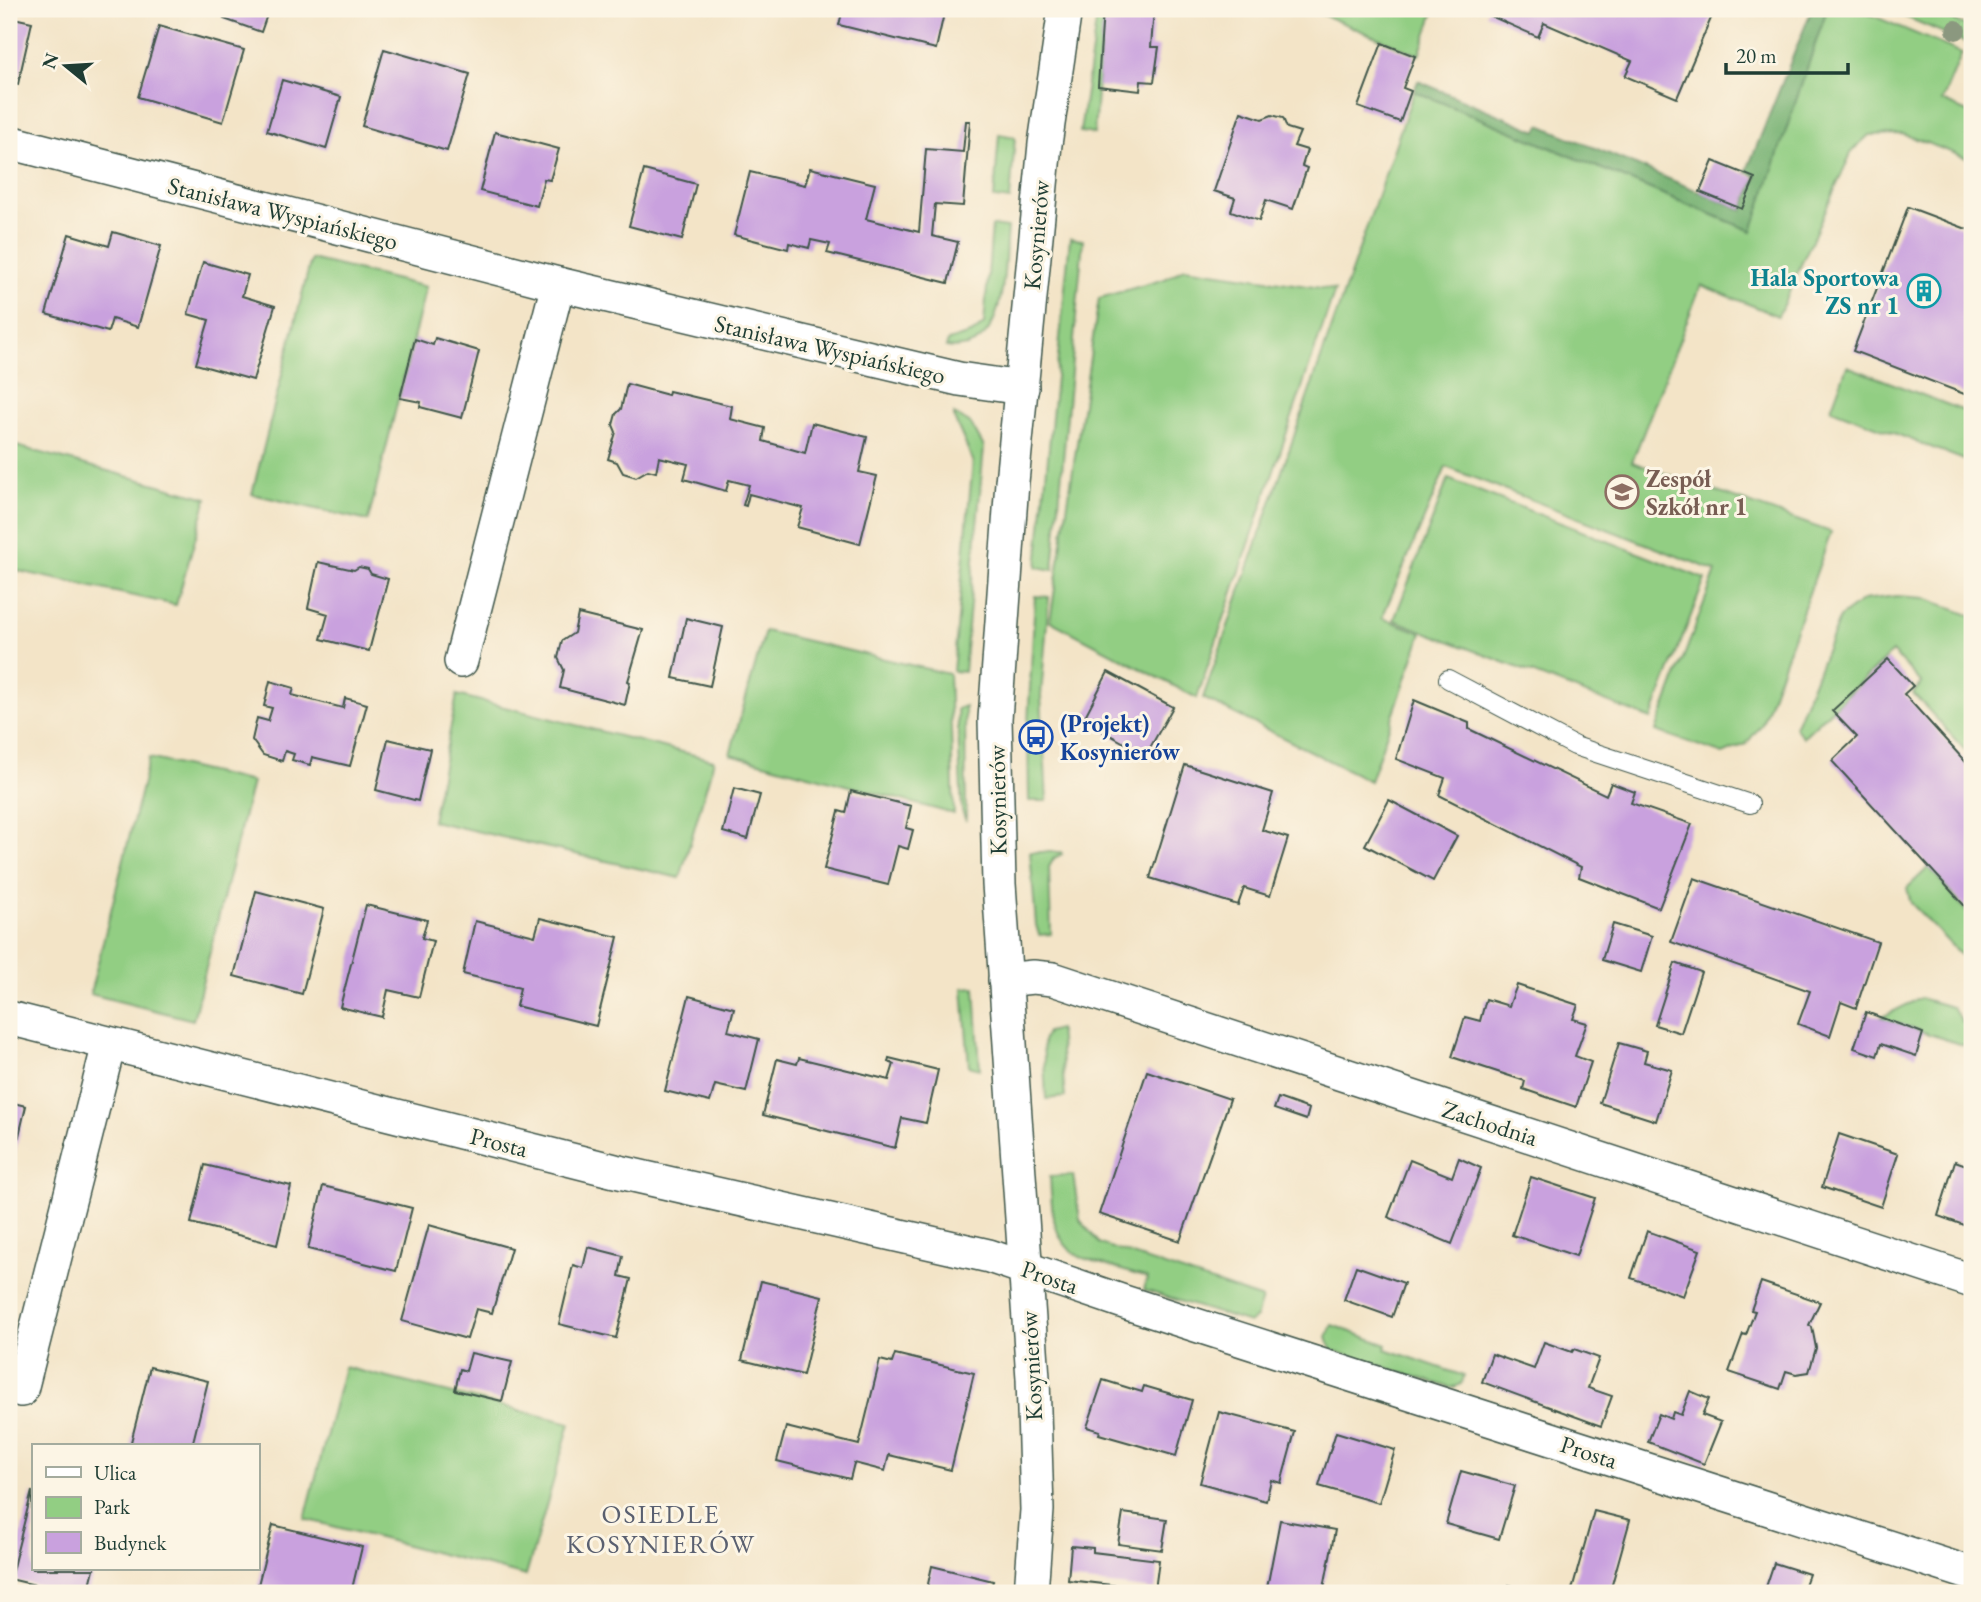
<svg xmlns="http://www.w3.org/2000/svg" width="1981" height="1602" font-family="'EB Garamond',serif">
  <rect width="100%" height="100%" fill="#fcf5e5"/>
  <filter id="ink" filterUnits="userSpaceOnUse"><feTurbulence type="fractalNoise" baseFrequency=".0143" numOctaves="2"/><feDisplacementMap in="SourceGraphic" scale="14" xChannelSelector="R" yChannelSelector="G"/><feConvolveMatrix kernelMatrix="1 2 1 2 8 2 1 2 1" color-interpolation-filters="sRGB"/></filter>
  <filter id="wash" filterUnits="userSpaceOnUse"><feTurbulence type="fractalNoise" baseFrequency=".00686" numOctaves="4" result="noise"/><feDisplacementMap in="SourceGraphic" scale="28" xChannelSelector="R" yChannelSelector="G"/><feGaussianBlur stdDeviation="1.57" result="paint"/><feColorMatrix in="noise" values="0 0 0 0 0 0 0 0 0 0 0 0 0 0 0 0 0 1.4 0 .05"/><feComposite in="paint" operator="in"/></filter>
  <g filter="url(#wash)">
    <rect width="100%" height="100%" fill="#f3e4c7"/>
    <g fill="#92ce83" stroke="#58865c" stroke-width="2">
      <path d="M 1098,9 L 1103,9 L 1094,134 L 1080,132 Z"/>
      <path d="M 1317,9 L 1435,9 L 1419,55 L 1316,12 Z"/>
      <path d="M 1827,9 L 1857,9 L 1962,53 L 1942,101 L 1972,114 L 1972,160 L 1903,134 L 1869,135 L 1852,151 L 1778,316 L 1701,285 L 1632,462 L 1831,532 L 1762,724 L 1746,744 L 1723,754 L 1656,731 L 1716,571 L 1446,467 L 1382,618 L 1422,633 L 1370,781 L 1203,698 L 1414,91 L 1751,231 Z"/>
      <path d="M 1887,9 L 1926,9 L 1972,28 L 1972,45 Z"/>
      <path d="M 999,134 L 1015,137 L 1010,200 L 994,198 Z"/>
      <path d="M 992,226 L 1007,228 C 1003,269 1009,356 946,347 L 948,341 L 973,333 L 984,324 Z"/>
      <path d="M 1070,238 L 1083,240 L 1053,570 L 1037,567 Z"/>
      <path d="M 311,259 L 426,287 L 368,521 L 252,494 Z"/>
      <path d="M 1185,268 L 1335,290 L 1197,698 L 1050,621 L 1099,298 L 1165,279 Z"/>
      <path d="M 1847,366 L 1972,414 L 1972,463 L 1831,409 Z"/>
      <path d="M 954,414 L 971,424 L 984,447 L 964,672 L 953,671 L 973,461 L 954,418 Z"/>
      <path d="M 9,444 L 207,498 L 176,605 L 9,569 Z"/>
      <path d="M 1448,479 L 1705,579 L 1651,719 L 1394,620 Z"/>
      <path d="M 1035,596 L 1049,597 L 1041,696 L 1047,801 L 1029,801 L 1028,723 Z"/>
      <path d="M 1897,596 L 1925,598 L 1972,616 L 1972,758 L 1913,693 L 1922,683 L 1892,652 L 1803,737 L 1795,727 L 1840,617 L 1863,600 Z"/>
      <path d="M 765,631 L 949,674 L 954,814 L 730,754 Z"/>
      <path d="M 457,695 L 714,760 L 680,878 L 432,821 Z"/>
      <path d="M 965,706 L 966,821 L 962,811 L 957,709 Z"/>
      <path d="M 149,758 L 252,782 L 193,1020 L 90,994 Z"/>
      <path d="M 1030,852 L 1061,852 L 1062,854 L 1054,858 L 1049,867 L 1051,934 L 1039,935 L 1036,925 Z"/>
      <path d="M 1929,867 L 1972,918 L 1972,967 L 1911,903 L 1907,888 Z"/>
      <path d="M 975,987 L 980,1069 L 969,1066 L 963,988 Z"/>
      <path d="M 1920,998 L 1952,1007 L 1962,1022 L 1972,1025 L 1972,1048 L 1880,1018 Z"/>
      <path d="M 1059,1029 L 1065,1097 L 1046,1099 L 1043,1041 L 1047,1032 Z"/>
      <path d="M 1073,1175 L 1080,1220 L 1100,1244 L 1262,1299 L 1256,1318 L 1249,1323 L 1144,1290 L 1147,1278 L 1080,1257 C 1050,1240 1052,1207 1050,1176 Z"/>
      <path d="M 1332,1325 L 1387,1345 L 1386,1349 L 1464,1376 L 1462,1384 L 1451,1388 L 1331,1350 L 1327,1337 Z"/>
      <path d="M 344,1367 L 570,1423 L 526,1576 L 305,1519 Z"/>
    </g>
    <path fill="#75b171" stroke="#4a7752" stroke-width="2" d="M 1812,9 L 1827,9 L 1752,231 L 1414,91 L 1418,81 L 1537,131 L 1540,125 L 1743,210 L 1757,176 L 1746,172 L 1747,170 Z"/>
    <g id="blocks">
      <g fill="#c9a1de">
        <path d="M 229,9 L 269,9 L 261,32 L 224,19 Z"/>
        <path d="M 843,9 L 945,9 L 936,49 L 839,25 Z"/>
        <path d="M 1103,9 L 1154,9 L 1151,47 L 1159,47 L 1154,82 L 1141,81 L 1140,91 L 1098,86 Z"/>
        <path d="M 1488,9 L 1715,9 L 1677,98 L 1625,76 L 1632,61 L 1544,23 L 1538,37 L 1486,14 Z"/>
        <path d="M 9,17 L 32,22 L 18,84 L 9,82 Z"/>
        <path d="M 159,26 L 244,50 L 223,122 L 138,97 Z"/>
        <path d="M 1382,43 L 1415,56 L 1403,88 L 1411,91 L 1400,122 L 1358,107 Z"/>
        <path d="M 384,49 L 470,74 L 447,151 L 362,126 Z"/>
        <path d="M 282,80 L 341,97 L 326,149 L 267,131 Z"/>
        <path d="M 1241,112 L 1262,119 L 1272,115 L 1283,118 L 1287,128 L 1300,132 L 1294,146 L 1307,150 L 1302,166 L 1307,168 L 1293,209 L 1266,200 L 1259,221 L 1231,211 L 1235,198 L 1214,191 Z"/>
        <path d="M 966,121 L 970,121 L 963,206 L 935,204 L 932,236 L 958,242 L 948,283 L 827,253 L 830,244 L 811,240 L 809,248 L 789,243 L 788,249 L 734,235 L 750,172 L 805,185 L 810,168 L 875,184 L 866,219 L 919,232 L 926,149 L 963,152 Z"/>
        <path d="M 495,132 L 559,149 L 550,180 L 544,179 L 537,206 L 480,191 Z"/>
        <path d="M 1713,161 L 1755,178 L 1742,209 L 1700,192 Z"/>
        <path d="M 644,170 L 696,184 L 682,240 L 629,226 Z"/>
        <path d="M 1908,207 L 1972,231 L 1972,397 L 1853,351 Z"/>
        <path d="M 113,232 L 161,246 L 138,327 L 112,319 L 108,332 L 46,314 L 69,234 L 109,246 Z"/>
        <path d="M 203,262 L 248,275 L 242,296 L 275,306 L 253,380 L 196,364 L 209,320 L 188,314 Z"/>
        <path d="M 435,338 L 479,351 L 462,418 L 420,407 L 421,402 L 400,398 L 415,339 L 433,345 Z"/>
        <path d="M 627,384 L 668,395 L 669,391 L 732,406 L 730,419 L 765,428 L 763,441 L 805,453 L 812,423 L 867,437 L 859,472 L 877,476 L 860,544 L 797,527 L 803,508 L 749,494 L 746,506 L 743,505 L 749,485 L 729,480 L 726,491 L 684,479 L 688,464 L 659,457 L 656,472 L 648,470 L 636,477 L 623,473 L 617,462 L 608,459 L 616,432 L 613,425 L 616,414 L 621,409 Z"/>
        <path d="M 318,562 L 354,570 L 359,567 L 368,569 L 371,574 L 388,579 L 369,651 L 321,639 L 328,614 L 308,608 Z"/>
        <path d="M 578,614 L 643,630 L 628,681 L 630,682 L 625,705 L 560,688 L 564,670 L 558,658 L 562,641 L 574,633 Z"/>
        <path d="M 686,618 L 723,627 L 710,686 L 673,678 Z"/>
        <path d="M 1888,659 L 1913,686 L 1904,694 L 1972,769 L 1972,914 L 1832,761 L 1857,737 L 1832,711 Z"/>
        <path d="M 1108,672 L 1173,707 L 1146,755 L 1083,720 Z"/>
        <path d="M 270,681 L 294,688 L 292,695 L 343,708 L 345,698 L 367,704 L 350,766 L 312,757 L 310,765 L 292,760 L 294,754 L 285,751 L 282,761 L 263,755 L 252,740 L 257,718 L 268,721 L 272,708 L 264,706 Z"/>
        <path d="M 1414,700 L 1469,723 L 1469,729 L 1606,795 L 1611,783 L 1635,792 L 1631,803 L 1692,824 L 1659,908 L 1579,877 L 1581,867 L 1439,795 L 1445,778 L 1396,759 Z"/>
        <path d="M 388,739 L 430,749 L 418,801 L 376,790 Z"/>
        <path d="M 1185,765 L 1273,793 L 1262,830 L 1288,838 L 1270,896 L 1244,888 L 1238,905 L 1150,878 Z"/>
        <path d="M 734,788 L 760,795 L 748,839 L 723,832 Z"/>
        <path d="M 851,791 L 911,806 L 906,828 L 913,830 L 908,849 L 898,846 L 888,885 L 824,869 L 839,811 L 846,813 Z"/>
        <path d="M 1389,800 L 1457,836 L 1433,881 L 1365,845 Z"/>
        <path d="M 1694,878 L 1878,942 L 1856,1008 L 1841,1002 L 1830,1036 L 1798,1024 L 1810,991 L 1671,942 Z"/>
        <path d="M 256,891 L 324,909 L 302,994 L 234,976 Z"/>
        <path d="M 366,905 L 427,920 L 422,938 L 433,941 L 419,997 L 388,990 L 382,1017 L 340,1007 Z"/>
        <path d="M 540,918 L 618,937 L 596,1026 L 516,1006 L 520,988 L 463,974 L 475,921 L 535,936 Z"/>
        <path d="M 1613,924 L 1652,936 L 1641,972 L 1602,960 Z"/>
        <path d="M 1675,963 L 1701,972 L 1681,1033 L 1655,1025 Z"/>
        <path d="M 1517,985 L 1578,1005 L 1573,1019 L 1587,1023 L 1575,1056 L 1591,1062 L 1576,1107 L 1523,1089 L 1525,1081 L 1452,1057 L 1465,1017 L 1480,1021 L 1486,999 L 1509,1006 Z"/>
        <path d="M 689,996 L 734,1008 L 728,1031 L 759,1039 L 746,1092 L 715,1085 L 710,1102 L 665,1091 Z"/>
        <path d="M 1866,1012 L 1923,1033 L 1916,1056 L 1881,1044 L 1877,1056 L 1854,1048 Z"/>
        <path d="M 1619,1043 L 1647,1051 L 1644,1062 L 1672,1070 L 1656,1121 L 1600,1103 Z"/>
        <path d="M 799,1058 L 889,1080 L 894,1064 L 888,1062 L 889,1058 L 938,1070 L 926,1123 L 902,1118 L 895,1148 L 763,1115 L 777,1059 L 797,1064 Z"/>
        <path d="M 1147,1071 L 1230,1099 L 1180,1241 L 1099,1214 Z"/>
        <path d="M 1278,1098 L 1309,1109 L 1306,1120 L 1274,1109 Z"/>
        <path d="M 9,1102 L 26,1106 L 10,1174 L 9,1174 Z"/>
        <path d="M 1839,1134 L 1898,1154 L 1881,1207 L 1822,1187 Z"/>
        <path d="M 1459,1158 L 1481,1168 L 1452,1244 L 1388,1217 L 1410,1160 L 1452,1177 Z"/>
        <path d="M 1955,1161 L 1972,1167 L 1972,1228 L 1938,1216 Z"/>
        <path d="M 205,1165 L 291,1186 L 277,1245 L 191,1223 Z"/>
        <path d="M 1531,1177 L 1595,1198 L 1576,1256 L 1512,1235 Z"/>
        <path d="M 323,1186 L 412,1208 L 396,1271 L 308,1249 Z"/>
        <path d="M 429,1225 L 511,1248 L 492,1313 L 476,1309 L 467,1339 L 402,1321 Z"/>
        <path d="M 1647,1231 L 1700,1250 L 1683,1296 L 1631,1278 Z"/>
        <path d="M 588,1247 L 623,1256 L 619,1276 L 631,1279 L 616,1338 L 559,1324 L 573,1265 L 583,1268 Z"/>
        <path d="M 1356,1266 L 1404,1283 L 1392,1317 L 1344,1300 Z"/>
        <path d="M 761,1281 L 822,1296 L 803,1375 L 742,1360 Z"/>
        <path d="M 1761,1282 L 1820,1302 L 1809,1325 L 1812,1327 L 1816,1348 L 1809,1372 L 1796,1374 L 1786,1371 L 1780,1389 L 1729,1372 L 1743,1334 L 1746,1335 L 1755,1311 L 1751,1310 Z"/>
        <path d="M 1544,1342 L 1572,1352 L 1574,1349 L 1599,1358 L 1588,1388 L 1612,1396 L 1601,1426 L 1482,1382 L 1492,1354 L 1534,1369 Z"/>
        <path d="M 471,1353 L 512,1362 L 502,1401 L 455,1390 L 460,1369 L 466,1371 Z"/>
        <path d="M 895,1354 L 974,1373 L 951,1470 L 889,1455 L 885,1471 L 854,1463 L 850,1479 L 777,1461 L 786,1427 L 859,1445 L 880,1360 L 892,1363 Z"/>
        <path d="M 150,1367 L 208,1381 L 192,1446 L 130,1446 Z"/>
        <path d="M 1103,1380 L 1142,1392 L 1144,1386 L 1192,1400 L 1176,1456 L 1099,1434 L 1100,1431 L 1087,1427 Z"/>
        <path d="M 1690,1391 L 1709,1399 L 1702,1415 L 1721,1422 L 1704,1464 L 1648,1442 L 1659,1414 L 1671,1419 L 1673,1412 L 1681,1415 Z"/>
        <path d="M 1219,1412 L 1295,1432 L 1281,1483 L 1271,1480 L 1266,1501 L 1200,1483 Z"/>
        <path d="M 1336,1432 L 1395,1450 L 1379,1503 L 1319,1486 Z"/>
        <path d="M 1461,1471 L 1515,1486 L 1499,1539 L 1446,1524 Z"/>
        <path d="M 32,1491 L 33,1569 L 94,1569 L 88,1593 L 69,1593 L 10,1579 Z"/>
        <path d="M 1594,1511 L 1630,1520 L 1611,1588 L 1609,1587 L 1607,1593 L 1571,1593 Z"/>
        <path d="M 1123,1513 L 1167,1519 L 1162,1550 L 1118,1544 Z"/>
        <path d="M 1280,1520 L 1335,1530 L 1323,1593 L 1266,1593 Z"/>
        <path d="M 273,1525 L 362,1547 L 351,1593 L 256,1593 Z"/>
        <path d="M 1071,1546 L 1093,1548 L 1093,1552 L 1159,1560 L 1155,1590 L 1068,1580 Z"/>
        <path d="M 1774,1563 L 1809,1574 L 1802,1593 L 1764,1593 Z"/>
        <path d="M 932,1566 L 993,1581 L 990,1593 L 926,1593 Z"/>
        <path d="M 1509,1585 L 1538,1592 L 1538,1593 L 1506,1593 Z"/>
      </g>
    </g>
  </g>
  <g filter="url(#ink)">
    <use href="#blocks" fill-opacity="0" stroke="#3f564a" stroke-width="2"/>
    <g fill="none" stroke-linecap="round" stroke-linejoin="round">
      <defs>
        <path id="lane" d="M 1448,679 L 1575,746 L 1750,804"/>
        <g id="street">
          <path d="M 9,142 L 558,284 L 959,379 L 1022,388"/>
          <path d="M 461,661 L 558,284"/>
          <path d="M 1005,980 L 1033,977 L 1053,979 L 1972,1281"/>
          <path d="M 9,1018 L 615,1171 L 989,1256 L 1124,1302 L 1972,1574"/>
          <path d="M 21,1390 L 109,1044"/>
          <path d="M 1031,1593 L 1037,1510 L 1033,1378 L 999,884 L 995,719 L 1012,482 L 1045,144 L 1065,9"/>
        </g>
      </defs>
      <use href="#lane" stroke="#3f564a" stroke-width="20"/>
      <use href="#street" stroke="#3f564a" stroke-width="36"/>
      <use href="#lane" stroke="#fff" stroke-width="18"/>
      <use href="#street" stroke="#fff" stroke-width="33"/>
    </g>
    <circle fill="#8b987f" cx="1956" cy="30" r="10"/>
  </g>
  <defs>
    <symbol id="building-ring" viewBox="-11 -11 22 22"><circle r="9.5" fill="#fcf5e5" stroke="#0f9aa8" stroke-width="1.5"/><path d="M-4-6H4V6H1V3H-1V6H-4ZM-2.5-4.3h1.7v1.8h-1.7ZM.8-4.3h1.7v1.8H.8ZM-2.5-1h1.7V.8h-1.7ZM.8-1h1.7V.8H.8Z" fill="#0f9aa8"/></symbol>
    <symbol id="school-ring" viewBox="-11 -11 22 22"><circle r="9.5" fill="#fcf5e5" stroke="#8d6e63" stroke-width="1.5"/><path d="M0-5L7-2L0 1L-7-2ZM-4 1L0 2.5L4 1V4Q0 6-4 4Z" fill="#8d6e63"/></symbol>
    <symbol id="bus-ring" viewBox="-11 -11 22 22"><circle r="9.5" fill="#fcf5e5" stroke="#1a4fb4" stroke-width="1.5"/><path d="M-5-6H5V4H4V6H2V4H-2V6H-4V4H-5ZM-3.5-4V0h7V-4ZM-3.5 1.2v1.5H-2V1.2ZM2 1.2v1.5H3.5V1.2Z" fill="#1a4fb4"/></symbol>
  </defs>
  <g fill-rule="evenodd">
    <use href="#building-ring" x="1905" y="272" width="38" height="38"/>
    <use href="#school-ring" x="1603" y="473" width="38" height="38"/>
    <use href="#bus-ring" x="1017" y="718" width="38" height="38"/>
  </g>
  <g text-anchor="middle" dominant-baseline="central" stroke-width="6" stroke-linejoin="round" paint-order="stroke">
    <g font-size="24" fill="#1f3d34" stroke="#fcf5e5">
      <text transform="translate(283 213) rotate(14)">Stanisława Wyspiańskiego</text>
      <text transform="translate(1036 235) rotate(-85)">Kosynierów</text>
      <text transform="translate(830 349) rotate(13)">Stanisława Wyspiańskiego</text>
      <text transform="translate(997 800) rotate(-91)">Kosynierów</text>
      <text transform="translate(1490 1123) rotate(18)">Zachodnia</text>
      <text transform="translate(499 1142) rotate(14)">Prosta</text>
      <text transform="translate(1050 1277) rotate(19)">Prosta</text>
      <text transform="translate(1031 1366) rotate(-93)">Kosynierów</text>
      <text transform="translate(1589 1452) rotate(18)">Prosta</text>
    </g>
    <g font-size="24" font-weight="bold" fill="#0d838f" stroke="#fcf5e5" text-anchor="end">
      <text x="1899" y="277">Hala Sportowa<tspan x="1899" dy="28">ZS nr 1</tspan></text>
    </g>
    <g font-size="24" font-weight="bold" fill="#785e54" stroke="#fcf5e5" text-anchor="start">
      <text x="1646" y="478">Zespół<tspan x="1646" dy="28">Szkół nr 1</tspan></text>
    </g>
    <g font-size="24" font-weight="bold" fill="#164399" stroke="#fcf5e5" text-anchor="start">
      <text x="1060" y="723">(Projekt)<tspan x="1060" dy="28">Kosynierów</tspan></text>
    </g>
    <g font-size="26" letter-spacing="2" fill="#5a6070" stroke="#fcf5e5">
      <text x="661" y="1514">OSIEDLE<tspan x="661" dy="30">KOSYNIERÓW</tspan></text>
    </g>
  </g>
  <rect width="1981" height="1602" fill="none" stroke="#fcf5e5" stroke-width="35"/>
  <rect x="32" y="1444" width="228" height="126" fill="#fcf5e5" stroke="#a4ab9e" stroke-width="2"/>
  <rect x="46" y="1467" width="35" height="10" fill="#ffffff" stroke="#a4ab9e" stroke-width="2"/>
  <text x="94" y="1480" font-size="21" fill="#1f3d34">Ulica</text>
  <rect x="46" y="1497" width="35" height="21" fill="#92ce83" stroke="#a4ab9e" stroke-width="2"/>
  <text x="94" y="1514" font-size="21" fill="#1f3d34">Park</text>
  <rect x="46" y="1532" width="35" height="21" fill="#c9a1de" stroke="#a4ab9e" stroke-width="2"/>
  <text x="94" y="1550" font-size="21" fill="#1f3d34">Budynek</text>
  <g transform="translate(66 66) rotate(288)" stroke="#fcf5e5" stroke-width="5" paint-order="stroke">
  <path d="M0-5L12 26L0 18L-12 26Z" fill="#1f3d34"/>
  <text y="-10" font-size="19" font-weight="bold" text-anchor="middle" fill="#1f3d34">N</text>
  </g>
  <path d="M1726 63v10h122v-10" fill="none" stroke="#1f3d34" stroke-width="3.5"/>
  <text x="1736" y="63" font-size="21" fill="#1f3d34" stroke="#fcf5e5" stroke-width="5" paint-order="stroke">20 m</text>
</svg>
